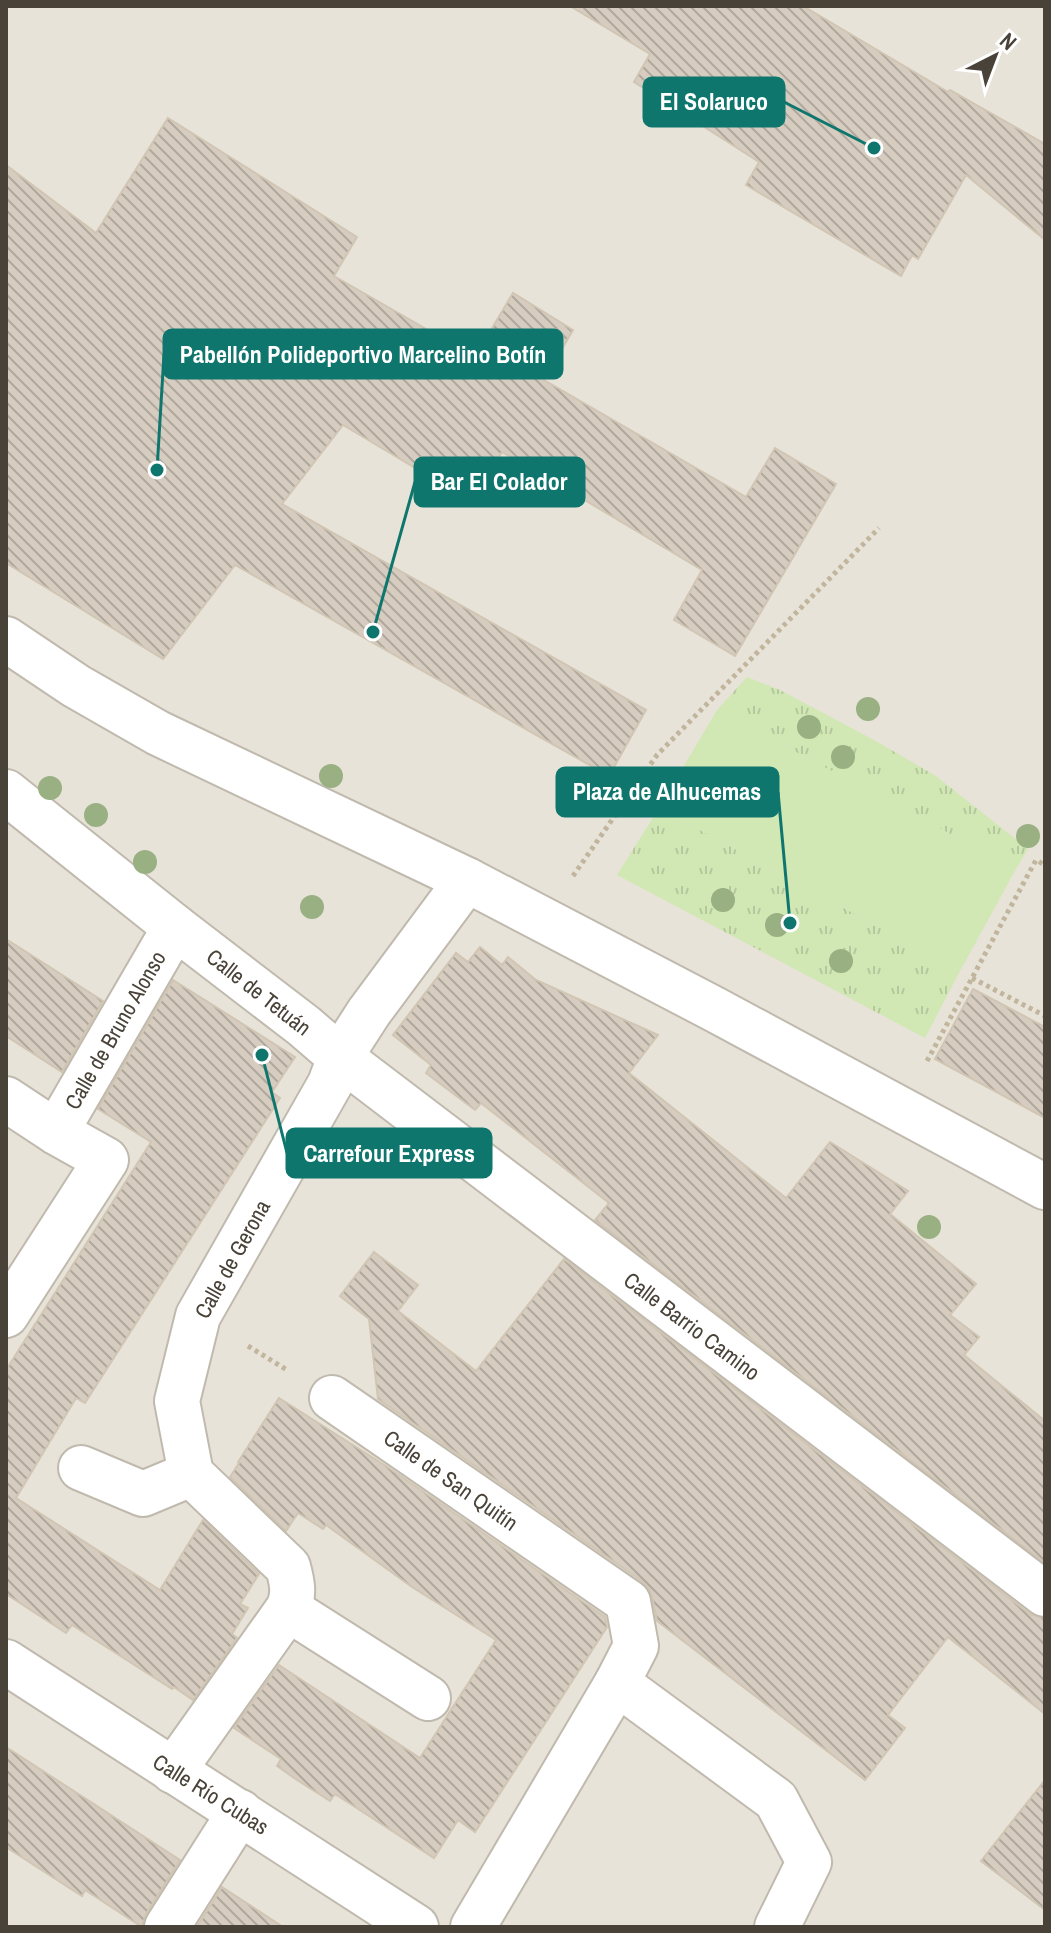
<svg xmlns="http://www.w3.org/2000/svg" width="1051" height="1933" font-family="'Archivo Narrow',sans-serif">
  <defs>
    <pattern id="park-tufts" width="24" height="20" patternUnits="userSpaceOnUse" patternTransform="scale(2)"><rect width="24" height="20" fill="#d1e7b4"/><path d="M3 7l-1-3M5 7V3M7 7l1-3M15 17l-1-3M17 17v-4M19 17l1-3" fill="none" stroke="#b5c79c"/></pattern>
    <pattern id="building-back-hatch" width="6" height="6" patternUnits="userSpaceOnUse" patternTransform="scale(2)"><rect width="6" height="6" fill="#d6cdc0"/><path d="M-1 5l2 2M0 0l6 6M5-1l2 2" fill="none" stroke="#b0a89d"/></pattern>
  </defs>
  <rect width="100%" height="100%" fill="#f5f1ea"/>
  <rect fill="#e8e3d8" x="6" y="6" width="1039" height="1921"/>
  <g fill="url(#park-tufts)">
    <path d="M 747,677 L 780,690 L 874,740 L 936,776 L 1028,849 L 1016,869 L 717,710 Z"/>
    <path d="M 659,808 L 960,971 L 925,1038 L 617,875 Z"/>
  </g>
  <path fill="#d1e7b4" d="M 717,710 L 1016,869 L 960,971 L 659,808 Z"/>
  <g fill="url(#building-back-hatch)" stroke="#d1c5b3" stroke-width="2">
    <path d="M 570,6 L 803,6 L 948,92 L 950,90 L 1045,144 L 1045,240 L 966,175 L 918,259 L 912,255 L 901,276 L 746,185 L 759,162 L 634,82 L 650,54 Z"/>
    <path d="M 168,118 L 357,237 L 334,276 L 475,357 L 513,293 L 573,330 L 544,380 L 746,497 L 775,448 L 836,484 L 735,656 L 674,620 L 702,570 L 593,505 L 502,452 L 472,502 L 343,425 L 282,504 L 646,710 L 609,776 L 235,565 L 163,659 L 6,563 L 6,165 L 96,233 Z"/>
    <path d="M 6,939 L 103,1001 L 62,1072 L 6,1036 Z"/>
    <path d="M 480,947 L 502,965 L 508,957 L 536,980 L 658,1035 L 629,1073 L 786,1198 L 830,1142 L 908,1191 L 890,1214 L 976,1284 L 950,1315 L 979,1337 L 964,1355 L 1045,1421 L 1045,1563 L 595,1220 L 609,1203 L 481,1103 L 475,1110 L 426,1073 L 431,1065 L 393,1035 L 456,953 L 468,962 Z"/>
    <path d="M 173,980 L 295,1057 L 272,1092 L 280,1098 L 85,1403 L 76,1398 L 16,1498 L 160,1590 L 203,1520 L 259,1574 L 240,1604 L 248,1608 L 232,1634 L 237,1638 L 193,1700 L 174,1687 L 172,1689 L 72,1625 L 66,1633 L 6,1594 L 6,1370 L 151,1142 L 98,1109 Z"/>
    <path d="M 973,989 L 1045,1027 L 1045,1118 L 935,1059 Z"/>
    <path d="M 374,1252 L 418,1285 L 398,1311 L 476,1371 L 564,1259 L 1030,1614 L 1045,1618 L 1045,1714 L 948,1637 L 888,1715 L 905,1728 L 865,1780 L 657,1621 L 652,1597 L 649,1588 L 642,1581 L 378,1399 L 369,1319 L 340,1296 Z"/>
    <path d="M 279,1398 L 386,1466 L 605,1617 L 607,1627 L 475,1832 L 458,1820 L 434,1858 L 335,1794 L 330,1801 L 297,1780 L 277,1766 L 281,1759 L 234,1728 L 279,1665 L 420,1758 L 496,1640 L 412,1587 L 326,1525 L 323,1529 L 298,1513 L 286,1531 L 230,1477 L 239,1463 L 238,1462 Z"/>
    <path d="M 6,1747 L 180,1860 L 146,1914 L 142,1927 L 85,1890 L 82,1896 L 6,1847 Z"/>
    <path d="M 1045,1780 L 1045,1910 L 981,1861 Z"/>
    <path d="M 222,1887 L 283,1927 L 197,1927 Z"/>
  </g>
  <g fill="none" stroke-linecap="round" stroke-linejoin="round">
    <defs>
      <g id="minor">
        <path d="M 6,639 L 76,686 L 158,733 L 467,880 L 714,1009 L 1045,1187"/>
        <path d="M 6,792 L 175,927 L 304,1026 L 340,1057 L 1045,1594"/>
        <path d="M 6,1099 L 56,1132 L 106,1160 L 6,1315"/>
        <path d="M 56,1132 L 175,927"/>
        <path d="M 332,1398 L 628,1602 L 636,1646 L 617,1683"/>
        <path d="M 81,1468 L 143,1494 L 191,1474"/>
        <path d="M 288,1609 L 428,1698"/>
        <path d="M 6,1662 L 416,1927"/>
        <path d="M 173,1771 L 288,1609 C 295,1594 292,1582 288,1567 L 191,1474 L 177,1401 L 198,1316 L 330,1084 L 340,1057 L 369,1012 L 467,880"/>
        <path d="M 167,1927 L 240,1812"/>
        <path d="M 473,1927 L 617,1683 L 776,1800 L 809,1862 L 777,1927"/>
      </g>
    </defs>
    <use href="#minor" stroke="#c0b9ad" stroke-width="48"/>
    <g stroke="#c2b59e" stroke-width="5" stroke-dasharray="4 4" stroke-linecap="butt">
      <path d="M 573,876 L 657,755 L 879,528"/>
      <path d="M 972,978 L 1045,1016"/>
      <path d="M 927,1061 L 1036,860 L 1045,865"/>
      <path d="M 248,1346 L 287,1370"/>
    </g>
    <use href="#minor" stroke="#fff" stroke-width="44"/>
  </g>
  <g fill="#98b082">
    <circle cx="868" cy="709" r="12"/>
    <circle cx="809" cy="727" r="12"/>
    <circle cx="843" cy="757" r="12"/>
    <circle cx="331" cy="776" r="12"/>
    <circle cx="50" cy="788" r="12"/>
    <circle cx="96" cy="815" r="12"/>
    <circle cx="1028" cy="836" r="12"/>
    <circle cx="145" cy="862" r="12"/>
    <circle cx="723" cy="900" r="12"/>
    <circle cx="312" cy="907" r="12"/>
    <circle cx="777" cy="925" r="12"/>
    <circle cx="841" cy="961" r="12"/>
    <circle cx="929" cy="1227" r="12"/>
  </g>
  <g text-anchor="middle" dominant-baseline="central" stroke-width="7" stroke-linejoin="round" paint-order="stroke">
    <g font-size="22" fill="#494238" stroke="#fff">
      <text transform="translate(259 992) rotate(38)">Calle de Tetuán</text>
      <text transform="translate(115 1030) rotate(-60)">Calle de Bruno Alonso</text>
      <text transform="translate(232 1259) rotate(-61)">Calle de Gerona</text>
      <text transform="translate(692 1326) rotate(37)">Calle Barrio Camino</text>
      <text transform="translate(451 1480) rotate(35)">Calle de San Quitín</text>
      <text transform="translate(211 1794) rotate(32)">Calle Río Cubas</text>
    </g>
  </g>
  <path fill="none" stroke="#0f766e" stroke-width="3" d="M874 148L784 102M157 470L164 354M373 632L415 482M790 923L778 792M262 1055L287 1153"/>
  <g fill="#0f766e" stroke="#fff" stroke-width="3">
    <circle cx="874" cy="148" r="8"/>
    <circle cx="157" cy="470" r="8"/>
    <circle cx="373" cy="632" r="8"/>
    <circle cx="790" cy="923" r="8"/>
    <circle cx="262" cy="1055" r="8"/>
  </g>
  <g fill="#0f766e" stroke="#0f766e" stroke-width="3">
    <rect x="644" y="78" width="140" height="48" rx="8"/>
    <rect x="164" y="330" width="398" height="48" rx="8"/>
    <rect x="415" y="458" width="169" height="48" rx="8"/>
    <rect x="557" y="768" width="221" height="48" rx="8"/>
    <rect x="287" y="1129" width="204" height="48" rx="8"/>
  </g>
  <g font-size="24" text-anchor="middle" font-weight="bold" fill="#fff">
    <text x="714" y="110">El Solaruco</text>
    <text x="363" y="363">Pabellón Polideportivo Marcelino Botín</text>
    <text x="499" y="490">Bar El Colador</text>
    <text x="667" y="800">Plaza de Alhucemas</text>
    <text x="389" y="1162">Carrefour Express</text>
  </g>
  <rect width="1051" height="1933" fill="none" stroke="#494238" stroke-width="16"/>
  <g transform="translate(995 56) rotate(42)" stroke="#ffffff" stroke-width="6" paint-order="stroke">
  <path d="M0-6L14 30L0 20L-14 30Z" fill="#494238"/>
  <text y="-12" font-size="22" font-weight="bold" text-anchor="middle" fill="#494238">N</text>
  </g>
</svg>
